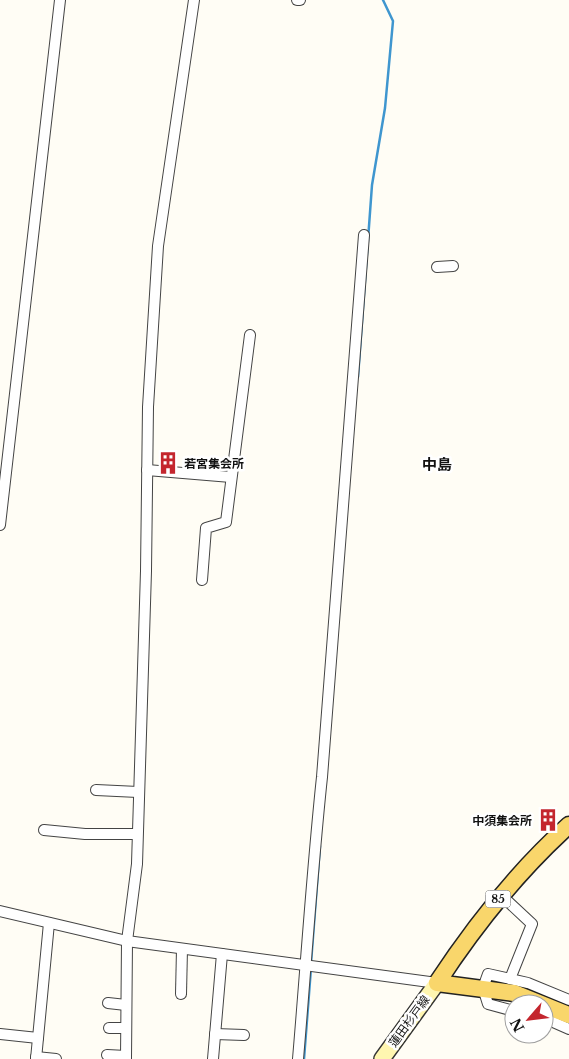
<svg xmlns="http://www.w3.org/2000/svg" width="569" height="1059" font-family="'Libre Baskerville','Noto Sans JP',serif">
  <rect width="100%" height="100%" fill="#fffdf5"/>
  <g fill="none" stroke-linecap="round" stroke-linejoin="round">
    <g stroke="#3f96cf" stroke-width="2.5">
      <path d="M 358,377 L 372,185 L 385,108 L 393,21 L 383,0"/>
      <path d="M 311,963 L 320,846"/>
      <path d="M 304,1059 L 311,968"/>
    </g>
    <defs>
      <g id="street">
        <path d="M 297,0 L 300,0"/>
        <path d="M 437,267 L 453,266"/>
        <path d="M 147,470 L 231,477"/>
        <path d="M 0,525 L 60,0"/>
        <path d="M 202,580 L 206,528 L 226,522 L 250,335"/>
        <path d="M 96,790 L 138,792"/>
        <path d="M 44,830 L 85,834 L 137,834"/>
        <path d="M 501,895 L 532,924 L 510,979"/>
        <path d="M 0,911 L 127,941 L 437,983"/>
        <path d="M 181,994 L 182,949"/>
        <path d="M 108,1003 L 126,1005"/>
        <path d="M 514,1011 L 488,1004 L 483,988 L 488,974 L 528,983 L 569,1000"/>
        <path d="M 544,1018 L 569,1029"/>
        <path d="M 109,1028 L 126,1028"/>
        <path d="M 0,1034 L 38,1038"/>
        <path d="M 215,1034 L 244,1035"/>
        <path d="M 107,1055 L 126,1056"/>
        <path d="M 36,1057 L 56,1059"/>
        <path d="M 36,1059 L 49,923"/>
        <path d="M 126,1059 L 127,941 L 137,864 L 146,571 L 148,407 L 158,246 L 194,0"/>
        <path d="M 213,1059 L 222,954"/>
        <path d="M 298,1059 C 306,965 312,871 322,777 L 364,235"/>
      </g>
      <path id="secondary" d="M 382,1059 L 437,983"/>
      <path id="primary" d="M 569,825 C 518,871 475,925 437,983 L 514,993 L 569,1015"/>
    </defs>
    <use href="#street" stroke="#444" stroke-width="12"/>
    <use href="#secondary" stroke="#333" stroke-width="18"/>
    <use href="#primary" stroke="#222" stroke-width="19"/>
    <use href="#street" stroke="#fff" stroke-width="10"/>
    <use href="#secondary" stroke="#fff6b0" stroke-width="15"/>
    <use href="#primary" stroke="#f9d66b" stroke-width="16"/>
  </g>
  <defs>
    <symbol id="building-bare" viewBox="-9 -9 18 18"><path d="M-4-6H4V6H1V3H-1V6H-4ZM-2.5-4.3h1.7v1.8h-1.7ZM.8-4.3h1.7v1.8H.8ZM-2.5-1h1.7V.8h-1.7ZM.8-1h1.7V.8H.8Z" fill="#c4262e" stroke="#fff" stroke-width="2.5" paint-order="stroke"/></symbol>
  </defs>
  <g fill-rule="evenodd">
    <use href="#building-bare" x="152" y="447" width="32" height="32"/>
    <use href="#building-bare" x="532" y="804" width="32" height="32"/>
  </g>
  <g text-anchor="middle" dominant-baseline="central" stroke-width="5" stroke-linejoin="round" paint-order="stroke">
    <rect fill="#fff" stroke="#585858" stroke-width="1" x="485.5" y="890.5" width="25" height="17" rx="4"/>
    <g font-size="11" font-weight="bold" fill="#111">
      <text x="498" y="899">85</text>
    </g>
    <g font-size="12" font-weight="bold" fill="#111" stroke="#fff" text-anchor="start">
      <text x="184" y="463">若宮集会所</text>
      <text x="532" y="820" text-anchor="end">中須集会所</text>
    </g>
    <g font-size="12" fill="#111" stroke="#fff">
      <text transform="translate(409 1021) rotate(-54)">蓮田杉戸線</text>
    </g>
    <g font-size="15" font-weight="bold" fill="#111" stroke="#fff">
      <text x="437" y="464">中島</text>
    </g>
  </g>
  <g transform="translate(529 1019) rotate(242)"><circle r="24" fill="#ffffff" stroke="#a0a0a0"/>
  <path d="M0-4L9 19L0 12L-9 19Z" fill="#c4262e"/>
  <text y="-8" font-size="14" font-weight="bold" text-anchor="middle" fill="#111111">N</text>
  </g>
</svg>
